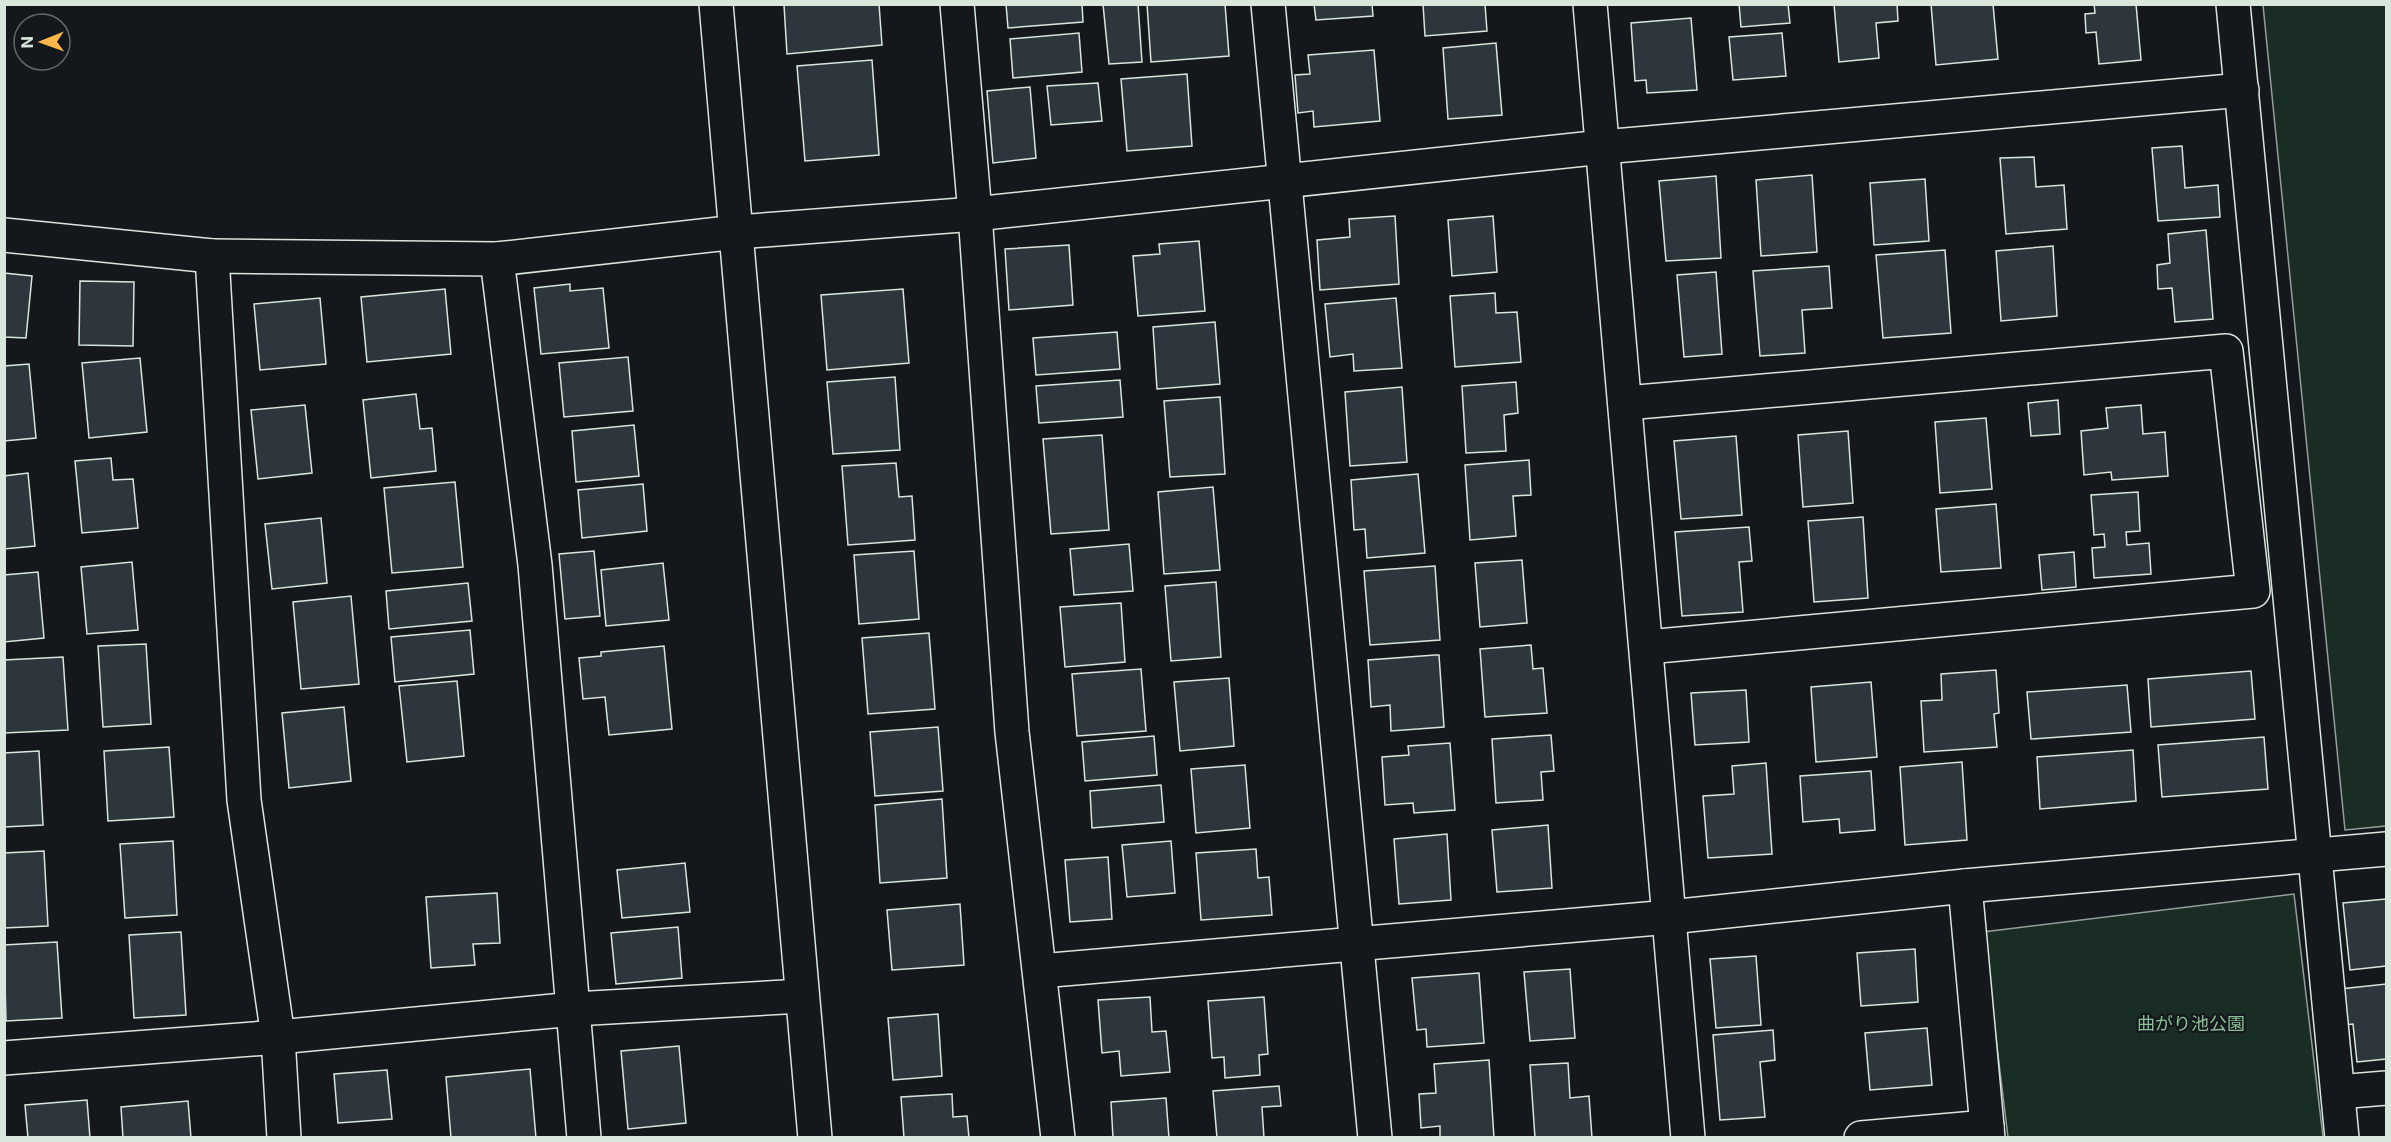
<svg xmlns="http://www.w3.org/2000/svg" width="2391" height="1142" font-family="Inter,'Noto Sans JP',sans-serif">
  <rect width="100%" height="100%" fill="#14181c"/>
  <g fill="#1a2d24" stroke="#939e99" stroke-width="1.5">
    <path d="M 2263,5 L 2386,5 L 2386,826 L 2345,830 Z"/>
    <path d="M 2294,894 L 2323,1137 L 2008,1137 L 1983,932 Z"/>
  </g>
  <g fill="#2c363c" stroke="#d8e6dc" stroke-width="1.5">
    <path d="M 879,4 L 882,45 L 787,54 L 784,5 Z"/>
    <path d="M 1006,4 L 1082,4 L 1083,22 L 1008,28 Z"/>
    <path d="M 1103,4 L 1138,4 L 1142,62 L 1109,64 Z"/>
    <path d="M 1147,4 L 1225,4 L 1229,56 L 1151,62 Z"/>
    <path d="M 1314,4 L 1372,4 L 1373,16 L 1316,20 Z"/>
    <path d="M 1423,4 L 1485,4 L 1487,31 L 1425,36 Z"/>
    <path d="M 1739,4 L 1788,4 L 1790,23 L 1741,27 Z"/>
    <path d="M 1834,4 L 1897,4 L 1898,21 L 1876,23 L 1879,58 L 1839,62 Z"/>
    <path d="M 1931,4 L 1993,4 L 1998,59 L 1936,65 Z"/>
    <path d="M 2094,4 L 2136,4 L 2141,60 L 2099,64 L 2096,32 L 2086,33 L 2085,14 L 2095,13 Z"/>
    <path d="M 1691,18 L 1697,90 L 1647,93 L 1646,80 L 1635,81 L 1631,23 Z"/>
    <path d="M 1079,33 L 1082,72 L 1013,78 L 1010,39 Z"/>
    <path d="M 1782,33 L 1786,76 L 1733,80 L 1729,37 Z"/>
    <path d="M 1496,43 L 1502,115 L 1448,119 L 1443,48 Z"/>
    <path d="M 1374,50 L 1380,121 L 1314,127 L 1313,111 L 1298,113 L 1295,75 L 1310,74 L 1308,55 Z"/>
    <path d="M 872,60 L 879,155 L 805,161 L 797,66 Z"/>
    <path d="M 1187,74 L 1192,146 L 1127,151 L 1121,79 Z"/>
    <path d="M 1098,83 L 1102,121 L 1051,125 L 1047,86 Z"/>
    <path d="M 1030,87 L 1036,158 L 993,163 L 987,91 Z"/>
    <path d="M 2182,146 L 2185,188 L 2218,185 L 2220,217 L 2158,221 L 2152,148 Z"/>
    <path d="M 2034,157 L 2036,187 L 2064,185 L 2067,229 L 2006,234 L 2000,158 Z"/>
    <path d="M 1812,175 L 1817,252 L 1761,256 L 1756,180 Z"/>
    <path d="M 1716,176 L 1721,258 L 1666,261 L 1659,181 Z"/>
    <path d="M 1925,179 L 1929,241 L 1874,245 L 1870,183 Z"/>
    <path d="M 1395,216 L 1399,284 L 1320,290 L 1317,240 L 1350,237 L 1349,219 Z"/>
    <path d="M 1493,216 L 1497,272 L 1452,276 L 1448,220 Z"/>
    <path d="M 2206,230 L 2213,319 L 2175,322 L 2172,288 L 2158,289 L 2157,265 L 2170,263 L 2168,234 Z"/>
    <path d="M 1199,241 L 1205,311 L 1138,316 L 1133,256 L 1160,254 L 1159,244 Z"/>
    <path d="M 1069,245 L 1073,305 L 1009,310 L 1005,249 Z"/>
    <path d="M 2053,246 L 2057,316 L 2001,321 L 1996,251 Z"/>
    <path d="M 1945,250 L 1951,333 L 1883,338 L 1876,255 Z"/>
    <path d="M 1829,266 L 1832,308 L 1802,310 L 1805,353 L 1760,356 L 1753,271 Z"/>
    <path d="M 1716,272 L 1722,354 L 1684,357 L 1677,275 Z"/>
    <path d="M 4,273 L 32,276 L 26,338 L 4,337 Z"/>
    <path d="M 80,281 L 134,282 L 133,346 L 79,345 Z"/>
    <path d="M 570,284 L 570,291 L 603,288 L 609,348 L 541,354 L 534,288 Z"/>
    <path d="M 445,289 L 451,354 L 367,362 L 361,297 Z"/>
    <path d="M 903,289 L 909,363 L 827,370 L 821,295 Z"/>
    <path d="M 1495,293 L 1496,313 L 1517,312 L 1521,362 L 1455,367 L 1450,296 Z"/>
    <path d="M 320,298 L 326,364 L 260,370 L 254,304 Z"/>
    <path d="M 1396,298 L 1402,368 L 1354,371 L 1353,354 L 1330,357 L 1325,304 Z"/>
    <path d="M 1215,322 L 1220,384 L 1157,389 L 1153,327 Z"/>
    <path d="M 1117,332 L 1120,369 L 1036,375 L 1033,338 Z"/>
    <path d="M 628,357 L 633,411 L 564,417 L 559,363 Z"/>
    <path d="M 140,358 L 147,432 L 89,438 L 82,363 Z"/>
    <path d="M 29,364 L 36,438 L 4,441 L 4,366 Z"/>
    <path d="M 895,377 L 900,450 L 833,454 L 827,382 Z"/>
    <path d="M 1120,380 L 1123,417 L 1039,423 L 1036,386 Z"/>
    <path d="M 1516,382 L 1518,413 L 1504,415 L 1506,451 L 1466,453 L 1462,386 Z"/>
    <path d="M 1402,387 L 1407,462 L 1350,466 L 1345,392 Z"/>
    <path d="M 416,394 L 420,429 L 432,428 L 436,471 L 371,478 L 363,400 Z"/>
    <path d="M 1220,397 L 1225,474 L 1170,477 L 1164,401 Z"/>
    <path d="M 2058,400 L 2060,434 L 2031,436 L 2028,403 Z"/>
    <path d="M 305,405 L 312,473 L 258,479 L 251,410 Z"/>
    <path d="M 2141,405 L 2143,434 L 2165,432 L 2168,476 L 2112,480 L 2111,472 L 2084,475 L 2081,431 L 2108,428 L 2106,408 Z"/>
    <path d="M 1986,418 L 1992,489 L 1940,493 L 1935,422 Z"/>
    <path d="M 634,425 L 639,476 L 576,482 L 572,431 Z"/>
    <path d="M 1848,431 L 1853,503 L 1803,507 L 1798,435 Z"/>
    <path d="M 1102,435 L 1109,530 L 1051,534 L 1043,439 Z"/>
    <path d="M 1736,436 L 1742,515 L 1681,519 L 1674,441 Z"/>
    <path d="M 111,458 L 113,480 L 133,479 L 138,528 L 82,533 L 75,461 Z"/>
    <path d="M 1529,460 L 1531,495 L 1513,496 L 1516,536 L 1470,540 L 1465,465 Z"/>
    <path d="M 896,463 L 899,497 L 912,496 L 915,540 L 848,545 L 842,466 Z"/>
    <path d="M 28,473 L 35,546 L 4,549 L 4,476 Z"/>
    <path d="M 1418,474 L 1425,553 L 1367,558 L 1365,529 L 1354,530 L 1351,480 Z"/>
    <path d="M 455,482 L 463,567 L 392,573 L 384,488 Z"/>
    <path d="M 643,484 L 647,531 L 582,538 L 578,490 Z"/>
    <path d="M 1213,487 L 1220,570 L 1164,574 L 1158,492 Z"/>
    <path d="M 2138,492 L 2140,531 L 2126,532 L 2127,545 L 2149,543 L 2151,574 L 2094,578 L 2092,548 L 2105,547 L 2104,534 L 2094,535 L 2091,495 Z"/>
    <path d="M 1996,504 L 2001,568 L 1941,572 L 1936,509 Z"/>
    <path d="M 1863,517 L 1868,598 L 1814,602 L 1808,521 Z"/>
    <path d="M 321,518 L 327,583 L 272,589 L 265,524 Z"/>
    <path d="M 1749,527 L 1752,561 L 1739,562 L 1743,612 L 1682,616 L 1675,532 Z"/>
    <path d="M 1129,544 L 1133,591 L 1074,595 L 1070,549 Z"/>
    <path d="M 594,551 L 600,616 L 565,619 L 559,554 Z"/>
    <path d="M 914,551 L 919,619 L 859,624 L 854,555 Z"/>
    <path d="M 2074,552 L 2076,587 L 2042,590 L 2039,555 Z"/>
    <path d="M 1522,560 L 1527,623 L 1480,627 L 1475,563 Z"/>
    <path d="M 132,562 L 138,630 L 87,634 L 81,567 Z"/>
    <path d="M 663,563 L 669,620 L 606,626 L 601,570 Z"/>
    <path d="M 1435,566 L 1440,640 L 1370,645 L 1364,571 Z"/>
    <path d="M 38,572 L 44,638 L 4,642 L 4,575 Z"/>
    <path d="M 1216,582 L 1221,657 L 1171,661 L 1165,586 Z"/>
    <path d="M 468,583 L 472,621 L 389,629 L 386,591 Z"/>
    <path d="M 351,596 L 359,684 L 301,689 L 293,602 Z"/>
    <path d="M 1121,603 L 1125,662 L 1065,667 L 1060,607 Z"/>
    <path d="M 470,630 L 474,674 L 395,682 L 391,637 Z"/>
    <path d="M 929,633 L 935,709 L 868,714 L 862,638 Z"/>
    <path d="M 146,644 L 151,724 L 103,727 L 98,646 Z"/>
    <path d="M 1531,645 L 1533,669 L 1543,668 L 1547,713 L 1485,717 L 1480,649 Z"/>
    <path d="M 664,646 L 672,729 L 609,735 L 605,697 L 583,699 L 579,658 L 601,656 L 601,652 Z"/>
    <path d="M 1435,655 L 1439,655 L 1444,727 L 1391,731 L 1390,705 L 1371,707 L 1368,660 Z"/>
    <path d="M 63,657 L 68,730 L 4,733 L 4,660 Z"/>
    <path d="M 1141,669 L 1146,731 L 1077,736 L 1072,674 Z"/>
    <path d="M 1996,670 L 1999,713 L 1994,714 L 1997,747 L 1924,752 L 1921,701 L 1942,700 L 1941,674 Z"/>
    <path d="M 2251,671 L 2255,719 L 2151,727 L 2148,679 Z"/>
    <path d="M 1229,678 L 1234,746 L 1180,751 L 1174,682 Z"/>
    <path d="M 457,681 L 464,756 L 407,762 L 399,686 Z"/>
    <path d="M 1871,682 L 1877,757 L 1816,762 L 1811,687 Z"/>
    <path d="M 2127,685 L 2131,732 L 2031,739 L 2027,692 Z"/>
    <path d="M 1746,690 L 1749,742 L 1695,745 L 1691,693 Z"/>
    <path d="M 344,707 L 351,781 L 289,788 L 282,713 Z"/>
    <path d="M 938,727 L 943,791 L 875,796 L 870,732 Z"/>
    <path d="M 1551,735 L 1554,771 L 1541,772 L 1543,800 L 1496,803 L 1492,739 Z"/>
    <path d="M 1154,736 L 1157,775 L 1085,781 L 1082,742 Z"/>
    <path d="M 2264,737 L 2268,789 L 2162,797 L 2158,745 Z"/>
    <path d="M 1450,743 L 1455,810 L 1414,813 L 1413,803 L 1385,805 L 1382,757 L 1409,755 L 1408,746 Z"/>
    <path d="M 169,747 L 174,817 L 108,821 L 104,751 Z"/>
    <path d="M 2133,750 L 2136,801 L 2040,809 L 2037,757 Z"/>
    <path d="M 39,751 L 43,825 L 4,827 L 4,753 Z"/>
    <path d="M 1962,762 L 1967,840 L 1905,845 L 1900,767 Z"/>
    <path d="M 1766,763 L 1772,854 L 1708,858 L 1703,796 L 1734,794 L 1732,766 Z"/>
    <path d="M 1245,765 L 1250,828 L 1196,833 L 1191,769 Z"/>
    <path d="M 1871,771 L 1875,830 L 1840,833 L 1839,819 L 1803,822 L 1800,776 Z"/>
    <path d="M 1161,785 L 1164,822 L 1092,828 L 1090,791 Z"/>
    <path d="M 942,799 L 947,878 L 880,883 L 875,805 Z"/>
    <path d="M 1548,825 L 1552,888 L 1497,892 L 1492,830 Z"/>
    <path d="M 1447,834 L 1451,900 L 1399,904 L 1394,839 Z"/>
    <path d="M 173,841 L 177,915 L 125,918 L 120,844 Z"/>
    <path d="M 1171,841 L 1175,893 L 1127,897 L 1122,845 Z"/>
    <path d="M 1256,849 L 1258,878 L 1269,877 L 1272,915 L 1201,920 L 1196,853 Z"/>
    <path d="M 44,851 L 48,926 L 4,928 L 4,853 Z"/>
    <path d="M 1108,857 L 1112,919 L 1070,922 L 1065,860 Z"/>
    <path d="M 685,863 L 690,912 L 622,918 L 617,870 Z"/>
    <path d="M 497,893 L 500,943 L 473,944 L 475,965 L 431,968 L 426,897 Z"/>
    <path d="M 2386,899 L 2386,966 L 2350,970 L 2343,903 Z"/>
    <path d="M 960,904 L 964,965 L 892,970 L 887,910 Z"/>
    <path d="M 678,927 L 682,978 L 616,984 L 611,933 Z"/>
    <path d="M 181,932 L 186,1015 L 134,1018 L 129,935 Z"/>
    <path d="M 57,942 L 62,1018 L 6,1021 L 4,945 Z"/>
    <path d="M 1915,949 L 1918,1002 L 1861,1006 L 1857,953 Z"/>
    <path d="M 1756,956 L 1761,1025 L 1716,1028 L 1710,959 Z"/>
    <path d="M 1570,969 L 1575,1038 L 1530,1041 L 1524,972 Z"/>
    <path d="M 1479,973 L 1484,1043 L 1427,1047 L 1426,1029 L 1417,1030 L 1412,978 Z"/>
    <path d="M 2386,984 L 2386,1059 L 2357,1062 L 2353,1024 L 2344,1025 L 2340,989 Z"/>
    <path d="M 1150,997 L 1152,1032 L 1166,1031 L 1170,1072 L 1121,1076 L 1119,1051 L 1102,1053 L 1098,1000 Z"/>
    <path d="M 1264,997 L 1268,1054 L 1259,1055 L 1260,1075 L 1225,1078 L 1224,1057 L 1212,1058 L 1208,1001 Z"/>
    <path d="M 938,1014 L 942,1076 L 893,1080 L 888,1018 Z"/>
    <path d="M 1927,1028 L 1932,1085 L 1870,1090 L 1865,1033 Z"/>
    <path d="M 1773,1030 L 1775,1060 L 1760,1062 L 1765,1117 L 1720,1120 L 1713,1035 Z"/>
    <path d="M 679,1046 L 686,1123 L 628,1129 L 621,1051 Z"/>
    <path d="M 1489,1060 L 1494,1138 L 1440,1138 L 1440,1126 L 1421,1128 L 1419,1094 L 1436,1093 L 1434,1064 Z"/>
    <path d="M 1568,1063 L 1570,1098 L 1589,1096 L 1592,1138 L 1535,1138 L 1530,1065 Z"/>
    <path d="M 530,1069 L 536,1138 L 451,1138 L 446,1077 Z"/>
    <path d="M 387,1070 L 392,1119 L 338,1123 L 334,1074 Z"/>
    <path d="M 1279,1086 L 1281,1106 L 1262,1107 L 1264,1138 L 1217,1138 L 1213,1091 Z"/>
    <path d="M 952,1094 L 953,1117 L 967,1116 L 969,1138 L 904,1138 L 901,1097 Z"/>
    <path d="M 1166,1098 L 1169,1138 L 1113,1138 L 1111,1102 Z"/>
    <path d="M 87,1100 L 90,1138 L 28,1138 L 25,1105 Z"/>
    <path d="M 188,1101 L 191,1138 L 123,1138 L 121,1107 Z"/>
  </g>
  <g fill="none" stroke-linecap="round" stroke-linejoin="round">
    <defs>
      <g id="minor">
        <path d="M 957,4 L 975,214 L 1012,732 L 1058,1138"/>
        <path d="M 1268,4 L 1375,1138"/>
        <path d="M 1590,4 L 1688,1138"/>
        <path d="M 2233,4 L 2342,1138"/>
        <path d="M 4,235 L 212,256"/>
        <path d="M 497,259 L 535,565 L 584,1138"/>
        <path d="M 1626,403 L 2226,351 L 2253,591 L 1647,647"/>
        <path d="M 1965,886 L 1988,1138"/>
        <path d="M 1040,971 L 1670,917 L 1965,886 L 2386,849"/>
        <path d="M 4,1058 L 278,1037 L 574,1009 L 802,996"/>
        <path d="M 2338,1092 L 2386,1088"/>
        <path d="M 284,1138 L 278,1037 L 244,800 L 212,256 L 497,259 L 737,232 L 975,214 L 1603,147 L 2242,90"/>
        <path d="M 1861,1138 L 1987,1127"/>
      </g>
      <path id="tertiary" d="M 716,4 L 815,1138"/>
    </defs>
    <use href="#minor" stroke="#d8e6dc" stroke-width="36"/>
    <use href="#tertiary" stroke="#d8e6dc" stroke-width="36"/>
    <use href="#minor" stroke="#14181c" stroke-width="33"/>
    <use href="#tertiary" stroke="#14181c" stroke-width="33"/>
  </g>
  <g text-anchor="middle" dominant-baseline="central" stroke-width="4.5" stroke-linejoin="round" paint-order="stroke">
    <g font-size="18" fill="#8ac095" stroke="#14181c">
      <text x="2191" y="1023">曲がり池公園</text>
    </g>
  </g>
  <rect width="2391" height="1142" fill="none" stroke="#d8e6dc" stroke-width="12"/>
  <g transform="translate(42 42) rotate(269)"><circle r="28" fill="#14181c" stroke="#626a69" stroke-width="1.5"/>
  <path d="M0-4.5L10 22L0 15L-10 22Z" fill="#ffb74d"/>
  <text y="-9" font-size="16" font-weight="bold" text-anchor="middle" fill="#d8e6dc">N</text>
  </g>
</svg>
